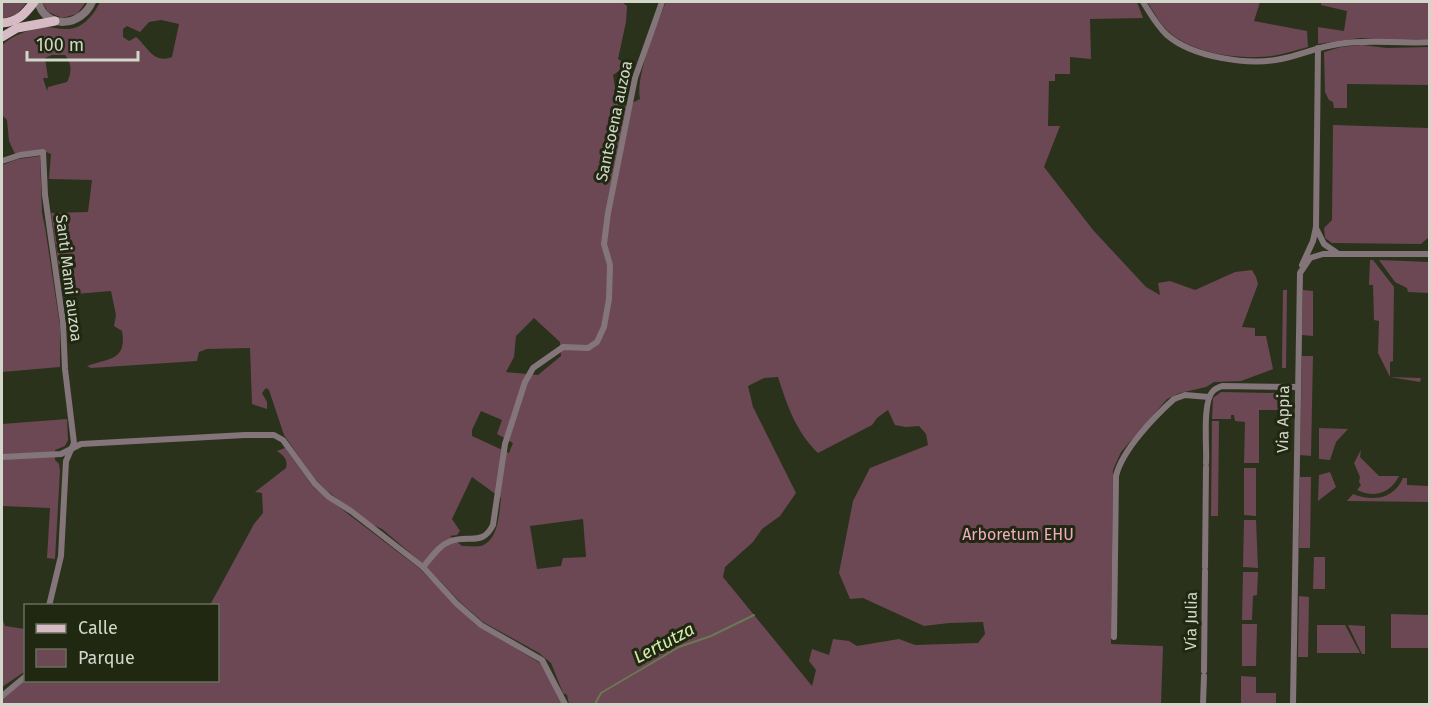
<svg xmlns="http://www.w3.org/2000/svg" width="1431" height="706" font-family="'Fira Sans',sans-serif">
  <rect width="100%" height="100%" fill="#2a321b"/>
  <g fill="#6b4854" fill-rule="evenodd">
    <path d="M 2,2 L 27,2 L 17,14 L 2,19 Z"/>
    <path d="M 42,2 L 86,2 L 77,14 L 62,18 L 48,12 Z"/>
    <path d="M 100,2 L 622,2 L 627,6 L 626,22 L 618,59 L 623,62 L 622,69 L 613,75 L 616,93 L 624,107 L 640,99 C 635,77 657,23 666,2 L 1137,2 L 1143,18 L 1090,19 L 1091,59 L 1070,57 L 1070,74 L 1055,74 L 1055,81 L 1049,81 L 1048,126 L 1060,126 L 1044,167 L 1093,230 L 1146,287 L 1160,295 L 1158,283 L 1170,281 L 1195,290 L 1235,272 L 1252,270 L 1256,277 L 1258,284 L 1242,327 L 1255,328 L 1255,336 L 1266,336 L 1273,369 L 1241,381 L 1214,382 L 1206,387 L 1180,393 L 1167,399 L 1121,452 L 1113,470 L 1111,644 L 1163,646 L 1161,704 L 569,704 L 567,695 L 563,693 L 551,663 L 539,653 L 483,622 L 461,603 L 428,568 L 382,529 L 369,523 L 318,484 L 284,435 L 269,390 L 266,388 L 262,393 L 267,402 L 267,409 L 252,404 L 250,348 L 207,349 L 199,352 L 197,361 L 91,368 L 87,366 C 109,358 127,361 122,331 L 114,326 L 116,315 L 111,291 L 63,295 L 51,213 L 88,212 L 92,180 L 49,179 L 51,154 L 41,150 L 15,154 L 9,141 L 7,120 L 2,115 L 2,45 C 12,36 31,28 46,27 C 52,27 58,29 65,29 C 82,30 93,16 100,2 ZM 161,20 L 179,24 L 172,57 C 153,64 148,47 136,37 L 129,41 L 123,37 L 123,29 L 127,26 L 140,32 L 149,22 ZM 52,55 L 65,55 C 72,64 72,72 67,82 L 48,87 L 47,91 L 43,78 L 48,78 L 45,58 ZM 534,318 L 560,342 L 561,356 L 538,375 L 506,372 L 514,357 L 516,336 ZM 778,377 C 787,405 796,432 818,453 L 872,425 L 877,418 L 888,410 L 895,425 L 906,427 L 919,426 L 926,434 L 928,445 L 870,468 L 853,501 L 839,573 L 850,599 L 863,598 L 924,626 L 949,623 L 983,622 L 985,634 L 978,643 L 915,645 L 899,639 L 857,646 L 849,641 L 833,639 L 829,655 L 812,649 L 809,661 L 816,670 L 812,686 L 723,577 L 725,567 L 753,542 L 762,529 L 780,516 L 796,493 L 753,407 L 748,386 L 764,378 ZM 481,411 L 502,420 L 497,434 L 513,443 L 509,453 L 472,436 L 472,430 ZM 472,477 L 501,498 C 499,513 499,540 481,546 C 476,547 467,546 462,546 L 450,536 L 457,535 L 460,531 L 452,519 ZM 583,519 L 586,557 L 563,558 L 561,566 L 537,569 L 530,526 Z"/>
    <path d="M 1147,2 L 1260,2 L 1254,21 L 1307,31 L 1308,47 C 1296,50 1284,54 1272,56 C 1240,60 1194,54 1169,32 C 1160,24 1154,12 1147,2 Z"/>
    <path d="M 1321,2 L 1429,2 L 1429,39 L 1395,40 L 1360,38 L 1318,44 L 1318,27 L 1344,31 L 1347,11 L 1321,5 Z"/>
    <path d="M 1362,45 L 1387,48 L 1429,47 L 1429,85 L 1347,84 L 1347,108 L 1334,108 L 1333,102 L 1329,100 L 1325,92 L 1324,52 L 1341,47 Z"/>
    <path d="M 1333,125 L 1429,128 L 1429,237 L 1421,244 L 1332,243 L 1325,238 L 1324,228 L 1332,220 Z"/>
    <path d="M 40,156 L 42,213 L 45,227 L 60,326 L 60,367 L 2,372 L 2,165 L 18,159 Z"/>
    <path d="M 1370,260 L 1373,260 L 1394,287 L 1393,361 L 1390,362 L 1390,377 L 1421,378 L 1420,382 L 1390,377 L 1378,353 L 1379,321 L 1374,320 L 1373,285 L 1369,285 Z"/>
    <path d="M 1379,260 L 1429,262 L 1429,293 L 1408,292 L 1407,288 L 1395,282 Z"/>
    <path d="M 1283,290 L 1287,290 L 1286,368 L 1282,368 Z"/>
    <path d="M 1303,290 L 1313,291 L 1313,336 L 1302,335 Z"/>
    <path d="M 1302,356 L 1313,356 L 1311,456 L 1300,455 Z"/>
    <path d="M 1221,392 L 1278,393 L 1278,404 L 1282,404 L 1282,393 L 1286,393 L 1286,426 L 1284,426 L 1284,410 L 1259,410 L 1259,463 L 1244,463 L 1245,422 L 1235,421 L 1234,415 L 1231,415 L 1231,419 L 1212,419 L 1213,398 Z"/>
    <path d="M 67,419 L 68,440 L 65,446 L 55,450 L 55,460 L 59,464 L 60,471 L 55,559 L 47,558 L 50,508 L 2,506 L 2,424 Z"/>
    <path d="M 1212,421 L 1219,421 L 1218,516 L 1211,516 Z"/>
    <path d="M 1319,428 L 1348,429 L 1336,442 L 1330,460 L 1319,459 Z"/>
    <path d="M 285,448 L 314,488 L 419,568 L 475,624 L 540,663 L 556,691 L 562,704 L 2,704 L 2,699 L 25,680 L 218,680 L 218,606 L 210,605 L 254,524 L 263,513 L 262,493 L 255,492 L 286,468 C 288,459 284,456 277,451 Z"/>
    <path d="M 1361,450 L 1360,457 L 1379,476 L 1399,476 C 1390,494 1374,498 1357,490 L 1361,485 L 1359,482 L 1360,477 L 1354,463 Z"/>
    <path d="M 1244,468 L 1256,468 L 1256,516 L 1244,515 Z"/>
    <path d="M 1330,472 L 1336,487 L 1318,501 L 1319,475 Z"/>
    <path d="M 1300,477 L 1311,477 L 1310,548 L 1299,548 Z"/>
    <path d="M 1403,478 L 1407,478 L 1407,485 L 1429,486 L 1429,502 L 1347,501 L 1353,494 C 1373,502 1394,499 1403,478 Z"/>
    <path d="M 1244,520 L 1256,520 L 1258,568 L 1243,567 Z"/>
    <path d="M 1314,557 L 1325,557 L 1325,589 L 1313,589 Z"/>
    <path d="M 1243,572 L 1258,572 L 1257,595 L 1253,596 L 1252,620 L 1242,620 Z"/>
    <path d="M 1299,596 L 1309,597 L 1308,657 L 1298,657 Z"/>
    <path d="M 1391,614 L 1429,615 L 1429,648 L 1391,648 Z"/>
    <path d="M 2,618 L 5,626 L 25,629 L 26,667 L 24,672 L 2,687 Z"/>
    <path d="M 1242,624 L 1257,624 L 1256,666 L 1242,666 Z"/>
    <path d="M 1317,625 L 1345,625 L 1360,653 L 1317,653 Z"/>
    <path d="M 1348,625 L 1365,626 L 1365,654 L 1362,654 Z"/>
    <path d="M 1241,676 L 1256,677 L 1256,693 L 1276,693 L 1276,704 L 1241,704 Z"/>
  </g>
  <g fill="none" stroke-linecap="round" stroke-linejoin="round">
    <path stroke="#6a7853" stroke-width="2" d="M 595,704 L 601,693 L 679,647 L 711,636 L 754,615"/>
    <g stroke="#837579" stroke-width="6">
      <path d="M 1143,2 C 1150,13 1157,26 1167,35 C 1192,57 1248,66 1281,59 C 1300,55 1318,47 1338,44 C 1368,39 1399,44 1430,42"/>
      <path d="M 2,161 L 20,155 L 43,152 L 45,195 L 63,323 L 65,369 L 74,443 L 66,461 L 61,556 L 49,606"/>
      <path d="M 1317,230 L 1324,244 L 1337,253"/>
      <path d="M 1302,265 L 1313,241 L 1316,227 L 1318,48"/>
      <path d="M 2,457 L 61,454 L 81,444 L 245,435 L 274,435 L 283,440 L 315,484 L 329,497 L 351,511 L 423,567 L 457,604 L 481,625 L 542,660 L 565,704"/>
      <path d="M 1206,463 C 1207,447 1202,402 1213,391 C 1215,389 1219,387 1222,386 L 1297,387"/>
      <path d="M 423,567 C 431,558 439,545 451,541 C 469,534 482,547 493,525 L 505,444 L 525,382 L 533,368 L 563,347 L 588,348 L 597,342 L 604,327 L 609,299 L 610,265 L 604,244 L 608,213 L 635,78 L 662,2"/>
      <path d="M 1205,567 L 1206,467"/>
      <path d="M 1114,637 L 1116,476 C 1122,450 1155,416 1174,399 L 1185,395 L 1209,397"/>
      <path d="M 1204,671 L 1205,571"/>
      <path d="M 2,696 L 26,676"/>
      <path d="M 1203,704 L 1204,676"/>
      <path d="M 1293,704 L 1300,273 L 1310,258 L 1323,254 L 1430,254"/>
    </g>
    <path stroke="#837579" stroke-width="8" d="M 38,2 C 46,30 81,27 92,2"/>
    <g stroke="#d7bbc4" stroke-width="9">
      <path d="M 2,23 C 18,22 25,14 34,2"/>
      <path d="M 2,37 L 17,28 L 55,21"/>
    </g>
  </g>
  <g text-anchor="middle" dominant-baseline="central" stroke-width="6" stroke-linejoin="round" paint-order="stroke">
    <g font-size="16" fill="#d2d7c9" stroke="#202812">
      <text transform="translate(614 121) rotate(-78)">Santsoena auzoa</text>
      <text transform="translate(69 278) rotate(83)">Santi Mami auzoa</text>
      <text transform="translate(1283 419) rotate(-89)">Via Appia</text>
      <text transform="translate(1191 621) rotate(-89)">Vía Julia</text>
    </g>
    <g font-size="16" fill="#f1abc3" stroke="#202812">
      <text x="1018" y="534">Arboretum EHU</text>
    </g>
    <g font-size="18" font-style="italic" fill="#d3eaab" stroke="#202812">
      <text transform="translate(664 643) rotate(-28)">Lertutza</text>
    </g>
  </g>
  <rect width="1431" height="706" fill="none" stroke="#d2d7c9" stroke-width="6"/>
  <rect x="24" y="604" width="195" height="78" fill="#202812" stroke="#676e5b" stroke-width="1.5"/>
  <rect x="36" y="624" width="30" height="9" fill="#d7bbc4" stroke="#676e5b" stroke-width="1.5"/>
  <text x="78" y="634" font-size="18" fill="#d2d7c9">Calle</text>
  <rect x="36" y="649" width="30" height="18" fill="#6b4854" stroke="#676e5b" stroke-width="1.5"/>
  <text x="78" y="664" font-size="18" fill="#d2d7c9">Parque</text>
  <path d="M27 51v9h111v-9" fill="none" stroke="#d2d7c9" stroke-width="3"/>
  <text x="36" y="51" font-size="18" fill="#d2d7c9" stroke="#202812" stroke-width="4.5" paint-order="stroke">100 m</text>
</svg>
